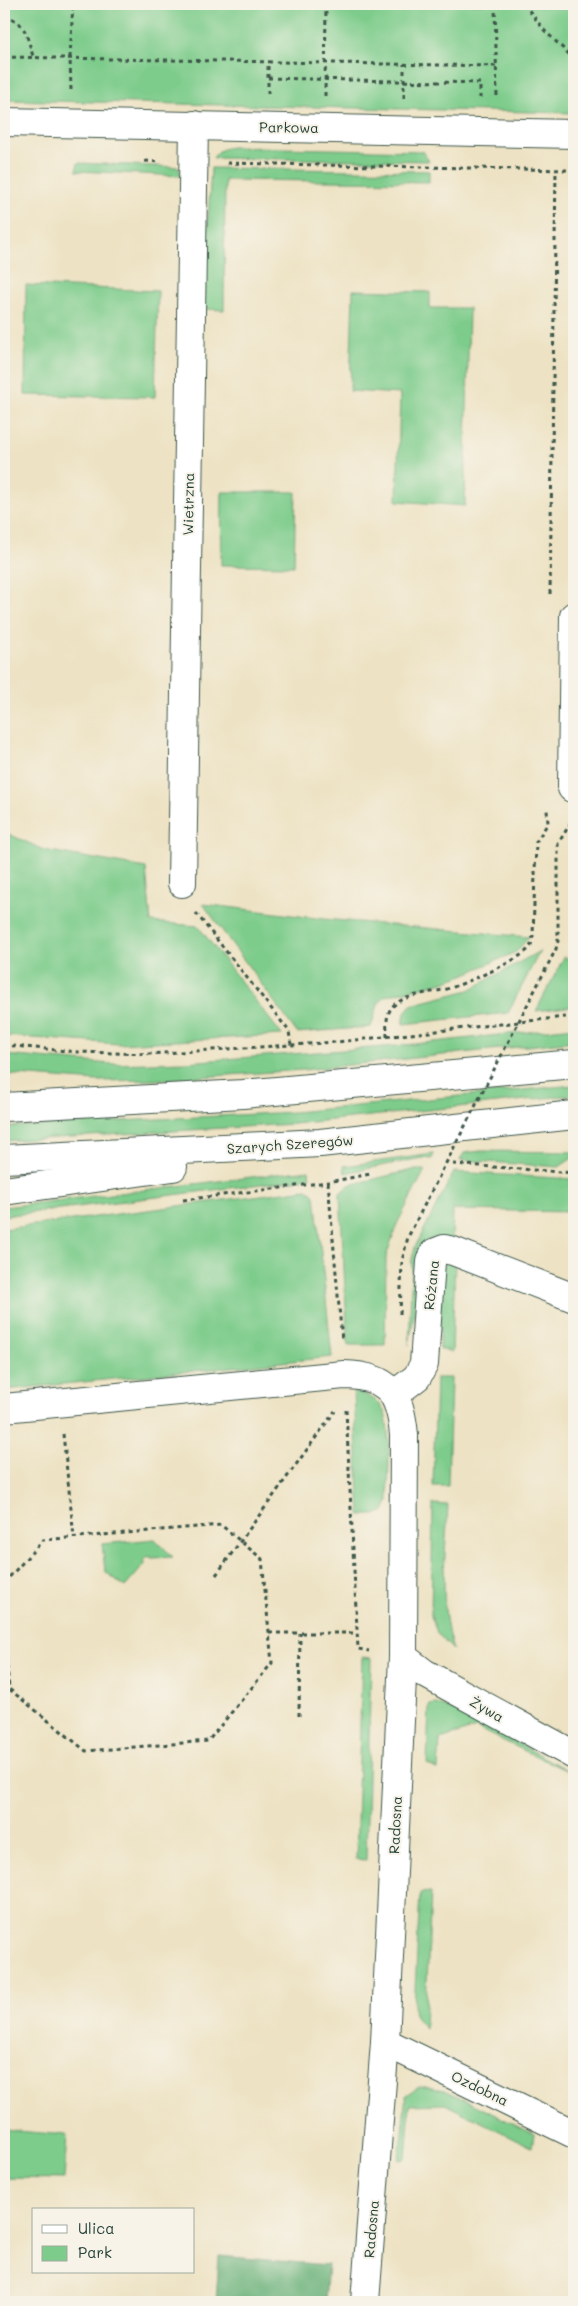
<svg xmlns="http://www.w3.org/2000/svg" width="578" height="2306" font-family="Mali,sans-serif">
  <rect width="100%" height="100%" fill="#f7f3e8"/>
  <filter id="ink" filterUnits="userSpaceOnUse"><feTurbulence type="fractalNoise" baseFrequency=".02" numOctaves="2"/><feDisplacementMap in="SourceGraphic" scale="10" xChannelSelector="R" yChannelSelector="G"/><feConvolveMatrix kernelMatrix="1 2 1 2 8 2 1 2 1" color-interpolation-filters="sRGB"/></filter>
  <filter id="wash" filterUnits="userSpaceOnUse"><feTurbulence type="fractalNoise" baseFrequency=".0096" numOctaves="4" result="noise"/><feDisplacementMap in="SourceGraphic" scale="20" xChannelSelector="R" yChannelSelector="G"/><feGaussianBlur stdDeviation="1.12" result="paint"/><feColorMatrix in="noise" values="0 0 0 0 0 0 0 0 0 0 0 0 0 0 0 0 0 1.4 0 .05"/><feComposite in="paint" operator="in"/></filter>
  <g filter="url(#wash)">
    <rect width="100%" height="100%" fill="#ede2c3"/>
    <g fill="#7dcc8b" stroke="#4e8460">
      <path d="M 4,4 L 574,4 L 574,113 L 4,100 Z"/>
      <path d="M 233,147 L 422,151 L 429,161 L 213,158 C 218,150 223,148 233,147 Z"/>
      <path d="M 78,163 L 179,167 L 181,176 L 76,171 Z"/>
      <path d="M 211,168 L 429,171 L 429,182 L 225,180 L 224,310 L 203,309 Z"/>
      <path d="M 26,285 L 158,291 L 155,397 L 25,395 Z"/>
      <path d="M 353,290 L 430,292 L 430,308 L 469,308 L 465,506 L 397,501 L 400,394 L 350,391 Z"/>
      <path d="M 222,492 L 296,492 L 294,566 L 221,565 Z"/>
      <path d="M 4,832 L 44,850 L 146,868 L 151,922 L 198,926 L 282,1035 L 119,1044 L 4,1036 Z"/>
      <path d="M 203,904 L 324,919 L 529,937 L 516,952 L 463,975 L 440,983 L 385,996 L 378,1004 L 371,1027 L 297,1033 Z"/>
      <path d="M 540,951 L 508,1013 L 403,1024 L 405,1012 L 411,1005 L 469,990 Z"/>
      <path d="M 564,957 L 574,961 L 574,1006 L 536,1011 Z"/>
      <path d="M 574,1027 L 574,1041 L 303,1070 L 155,1080 L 97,1081 L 4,1074 L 4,1055 L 112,1064 L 186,1062 L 396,1046 Z"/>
      <path d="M 574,1085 L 574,1095 L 293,1124 L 4,1141 L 4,1127 L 294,1112 Z"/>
      <path d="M 481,1151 L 574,1152 L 574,1157 L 559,1167 L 460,1160 L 464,1153 Z"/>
      <path d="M 434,1154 L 432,1159 L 422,1158 L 345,1173 L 344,1166 Z"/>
      <path d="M 309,1170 L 310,1178 L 4,1216 L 4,1207 Z"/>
      <path d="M 412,1170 L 425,1170 L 397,1224 L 386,1257 L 385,1345 L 348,1345 L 340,1193 L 349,1185 Z"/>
      <path d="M 454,1172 L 574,1179 L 574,1212 L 453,1210 L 452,1241 L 427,1240 L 409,1345 L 412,1259 L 415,1247 Z"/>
      <path d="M 307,1189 L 315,1195 L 332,1357 L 4,1390 L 4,1229 Z"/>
      <path d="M 447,1262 L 455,1264 L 452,1352 L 440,1349 L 441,1267 Z"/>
      <path d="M 436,1378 L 451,1378 L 448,1486 L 433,1486 Z"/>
      <path d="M 354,1391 C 365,1394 376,1398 383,1409 C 392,1424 388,1482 388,1502 L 384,1511 L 375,1515 L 360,1515 Z"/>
      <path d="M 433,1504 L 448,1505 C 446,1552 438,1604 453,1650 L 437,1633 L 431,1616 Z"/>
      <path d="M 155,1539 L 173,1557 L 152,1558 L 148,1556 L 144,1561 L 146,1563 L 125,1587 L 105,1571 L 102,1544 Z"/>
      <path d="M 362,1657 L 371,1658 L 366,1860 L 356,1859 Z"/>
      <path d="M 437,1704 L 469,1716 L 574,1774 L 476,1728 L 440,1739 L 438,1770 L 427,1764 L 429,1705 Z"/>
      <path d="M 431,1892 L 425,2028 L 415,2017 L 414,2009 L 420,1893 Z"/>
      <path d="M 419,2086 L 445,2090 L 534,2134 L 532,2147 L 445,2104 L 410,2105 L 406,2159 L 399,2160 L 406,2095 Z"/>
      <path d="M 4,2130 L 67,2135 L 64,2179 L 4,2178 Z"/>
    </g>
    <path fill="#66b077" stroke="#427656" d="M 219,2256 L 328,2265 L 325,2302 L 216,2302 Z"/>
  </g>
  <g filter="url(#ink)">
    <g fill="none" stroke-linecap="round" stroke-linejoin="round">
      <defs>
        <g id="minor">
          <path d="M 4,122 L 574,134"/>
          <path d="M 572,788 L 574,616"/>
          <path d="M 182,883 L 194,125"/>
          <path d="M 395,1394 L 417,1377 L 424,1364 L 431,1262 L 434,1253 L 444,1249 L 453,1251 L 574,1298"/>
          <path d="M 4,1408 L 344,1375 C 389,1376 400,1393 404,1435 L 403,1657 L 385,2042 L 365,2302"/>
          <path d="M 403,1657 L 424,1673 L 574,1755"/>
          <path d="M 385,2042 L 574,2134"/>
        </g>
        <g id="major">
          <path d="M 4,1107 L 243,1094 L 574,1064"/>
          <path d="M 4,1159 L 320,1143 L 574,1115"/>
          <path d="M 4,1191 L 173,1167"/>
        </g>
      </defs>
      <use href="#minor" stroke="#3e5649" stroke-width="30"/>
      <use href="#major" stroke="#3e5649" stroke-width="30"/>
      <g stroke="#3e5649" stroke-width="3" stroke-dasharray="4 4" stroke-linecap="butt">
        <path d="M 495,4 L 497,98 L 499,98"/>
        <path d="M 524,4 L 544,30 L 574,59"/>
        <path d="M 4,17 C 26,19 27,38 33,56"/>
        <path d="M 4,57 L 496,66"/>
        <path d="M 268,78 L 480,83 L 480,98"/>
        <path d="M 71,90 L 70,57 L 73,4"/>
        <path d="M 268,94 L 268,62"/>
        <path d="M 325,96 L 326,4"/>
        <path d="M 404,98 L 404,64"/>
        <path d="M 145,161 L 161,162"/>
        <path d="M 227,163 L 569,170"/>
        <path d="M 550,594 L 556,170"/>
        <path d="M 196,913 L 289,1031 L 291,1045"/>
        <path d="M 387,1037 C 387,1027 385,1016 392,1007 C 404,994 431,993 447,989 C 462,985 523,959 530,947 C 532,944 532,939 533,936 L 536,842 L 548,823 L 547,810"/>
        <path d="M 4,1045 L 78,1052 L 149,1054 L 337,1042 L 574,1016"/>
        <path d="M 453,1164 L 574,1173"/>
        <path d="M 328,1182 L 342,1341"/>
        <path d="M 183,1200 L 328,1182 L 370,1174"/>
        <path d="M 346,1410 L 358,1649 L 369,1651"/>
        <path d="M 63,1434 L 74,1537"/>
        <path d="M 216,1575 L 335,1411"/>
        <path d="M 4,1583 L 43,1540 L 221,1525 L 262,1559 L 272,1663 L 208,1741 L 86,1751 L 9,1689 L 4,1629"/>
        <path d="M 269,1633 L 357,1633"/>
        <path d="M 299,1716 L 300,1633"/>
      </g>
      <use href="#minor" stroke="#fff" stroke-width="28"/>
      <use href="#major" stroke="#fff" stroke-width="28"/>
      <path stroke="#3e5649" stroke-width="3" stroke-dasharray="4 4" stroke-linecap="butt" d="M 400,1314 L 402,1261 L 408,1237 L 556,949 L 558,941 L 558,844 L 571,822"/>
    </g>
  </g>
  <g text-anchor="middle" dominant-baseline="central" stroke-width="4" stroke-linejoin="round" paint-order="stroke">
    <g font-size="14" fill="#1f3d34" stroke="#f7f3e8">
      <text transform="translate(289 127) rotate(1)">Parkowa</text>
      <text transform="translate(188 504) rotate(-89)">Wietrzna</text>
      <text transform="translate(290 1144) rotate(-4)">Szarych Szeregów</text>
      <text transform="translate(431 1285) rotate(-84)">Różana</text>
      <text transform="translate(487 1709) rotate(30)">Żywa</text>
      <text transform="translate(395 1825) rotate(-87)">Radosna</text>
      <text transform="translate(480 2088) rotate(26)">Ozdobna</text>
      <text transform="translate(371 2229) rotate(-85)">Radosna</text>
    </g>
  </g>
  <rect width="578" height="2306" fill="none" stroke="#f7f3e8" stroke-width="20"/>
  <rect x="32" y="2208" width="162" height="65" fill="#f7f3e8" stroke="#a1aaa0"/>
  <rect x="42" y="2225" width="25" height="8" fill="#ffffff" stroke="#a1aaa0"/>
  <text x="78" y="2234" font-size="15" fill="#1f3d34">Ulica</text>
  <rect x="42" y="2246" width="25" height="15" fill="#7dcc8b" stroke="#a1aaa0"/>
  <text x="78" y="2258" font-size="15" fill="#1f3d34">Park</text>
</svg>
